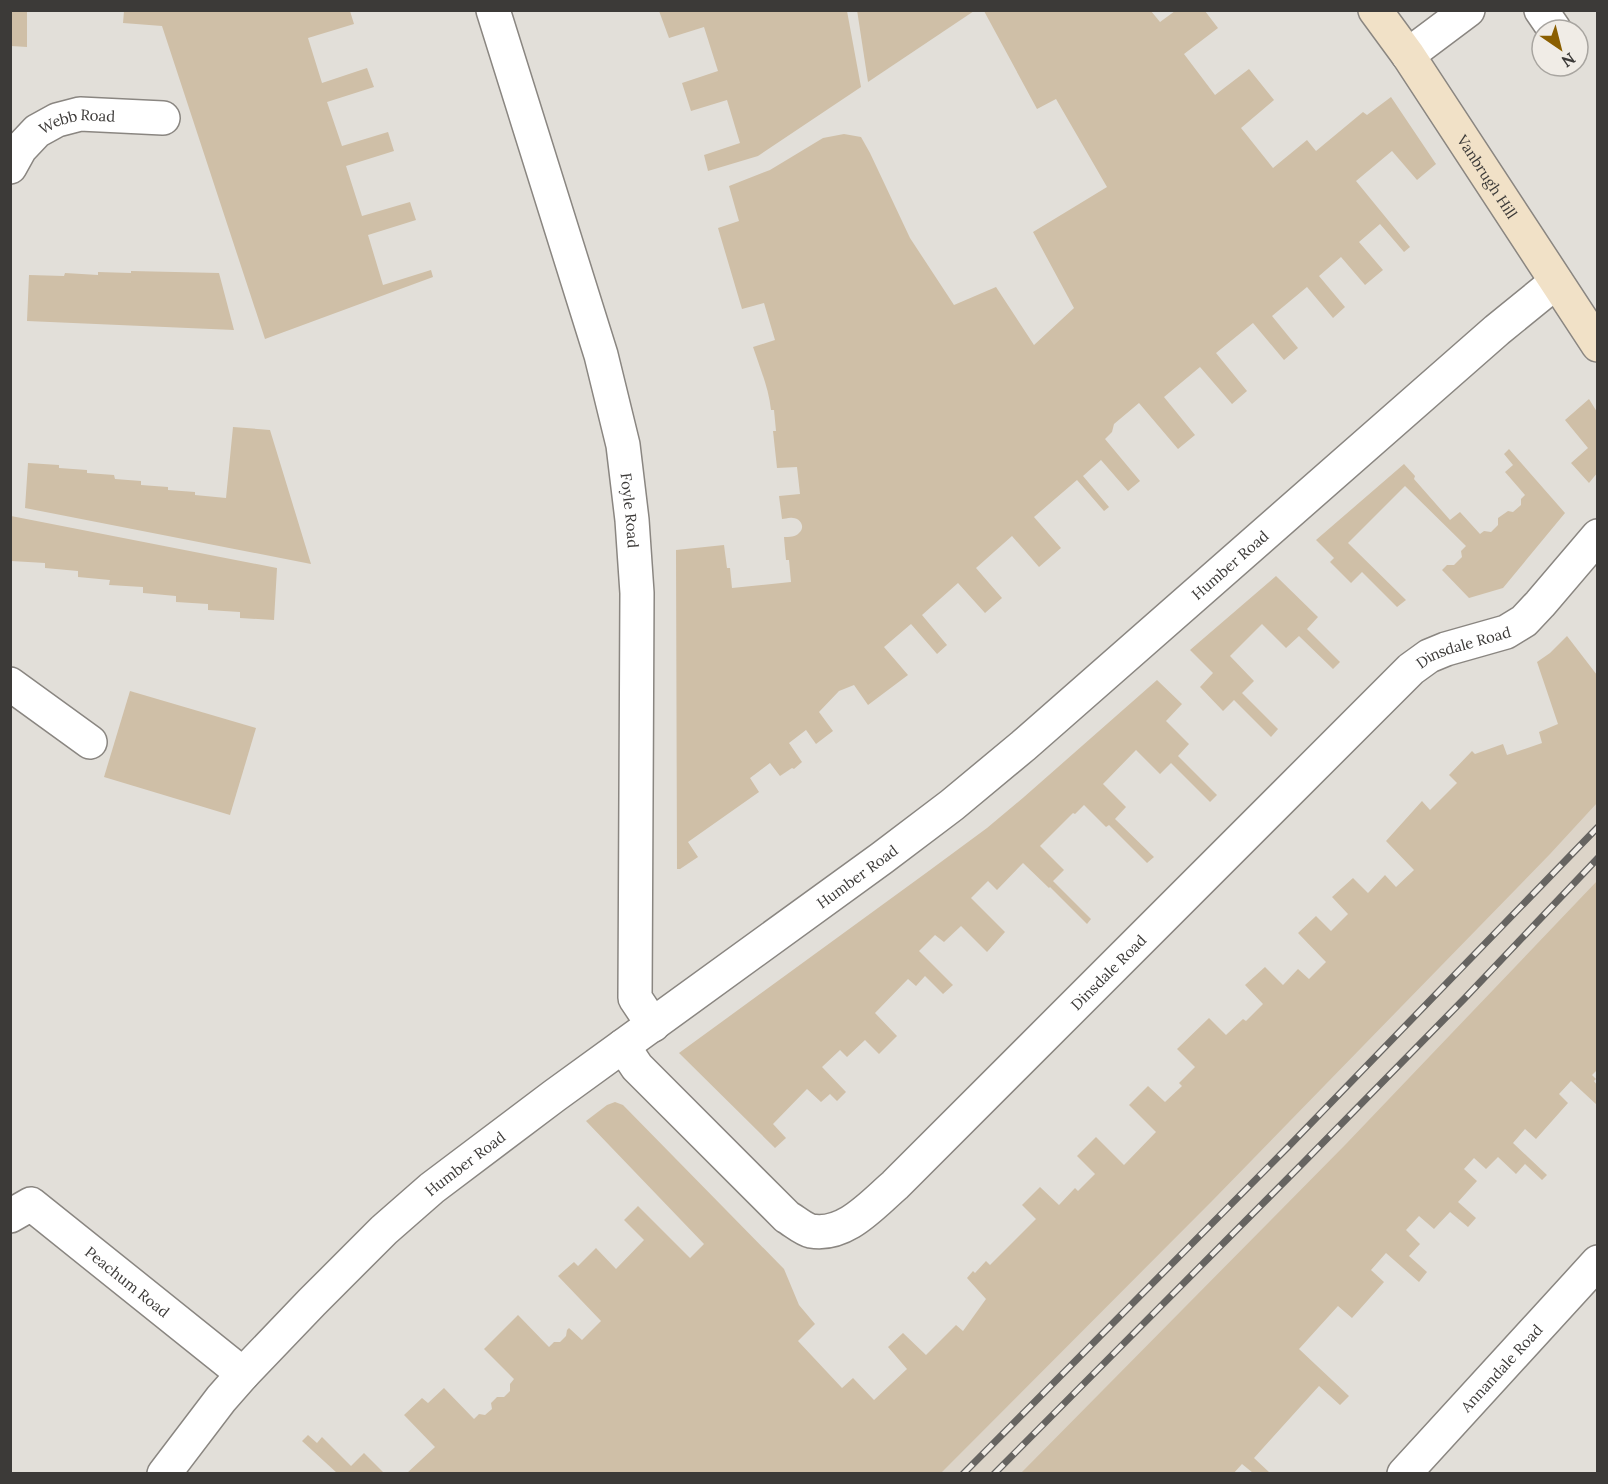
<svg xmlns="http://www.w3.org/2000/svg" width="1608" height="1484" font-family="Lora,serif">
  <rect width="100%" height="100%" fill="#e2dfd9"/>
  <path fill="#dcd4c8" d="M 1597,700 L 1597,940 L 1083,1473 L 846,1474 Z"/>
  <g fill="#cfbfa7">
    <path d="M 11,10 L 27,11 L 27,47 L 11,46 Z"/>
    <path d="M 857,10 L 974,10 L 974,11 L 868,82 Z"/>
    <path d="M 124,11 L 350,11 L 354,24 L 308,38 L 322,83 L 367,68 L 374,87 L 327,102 L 342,146 L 388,132 L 394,151 L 346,166 L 362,216 L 410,202 L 416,220 L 368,235 L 383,285 L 431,270 L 433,277 L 265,339 L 162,26 L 123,23 Z"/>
    <path d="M 659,11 L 847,11 L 861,87 L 758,156 L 708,171 L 704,155 L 740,143 L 727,100 L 691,111 L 682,83 L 718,71 L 704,27 L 669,38 Z"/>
    <path d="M 984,11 L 1151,11 L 1160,22 L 1175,11 L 1205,11 L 1218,28 L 1184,54 L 1215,95 L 1249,69 L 1274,100 L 1241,128 L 1273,168 L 1307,140 L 1316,151 L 1363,112 L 1367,115 L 1391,97 L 1436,164 L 1417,180 L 1392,151 L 1356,181 L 1410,247 L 1404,252 L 1380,224 L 1359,242 L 1383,270 L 1365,285 L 1341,257 L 1319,276 L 1345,307 L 1333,318 L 1307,287 L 1272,316 L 1298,348 L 1284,360 L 1253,323 L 1216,353 L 1247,391 L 1232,404 L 1200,367 L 1164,397 L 1195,435 L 1178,449 L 1139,403 L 1114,424 L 1112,432 L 1105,439 L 1140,481 L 1128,491 L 1101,460 L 1083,476 L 1109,507 L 1104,511 L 1077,480 L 1034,517 L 1061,548 L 1039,567 L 1012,536 L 976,568 L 1002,598 L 985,613 L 958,583 L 922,615 L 947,645 L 937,654 L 911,624 L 884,647 L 908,675 L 868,705 L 854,685 L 839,691 L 819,712 L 833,731 L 816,744 L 806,730 L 789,743 L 802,762 L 794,769 L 792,768 L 780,776 L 770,763 L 750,778 L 759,792 L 688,842 L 698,857 L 680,869 L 677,869 L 676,550 L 724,545 L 727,568 L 730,568 L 732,588 L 791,582 L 789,560 L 786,560 L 784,537 C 789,537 796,537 799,533 C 806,527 800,518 793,518 C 789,517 785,519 782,519 L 779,496 L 800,494 L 797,467 L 777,468 L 773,431 L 776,431 L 774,410 L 771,410 C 769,389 760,368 753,347 L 775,340 L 764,303 L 742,309 L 718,228 L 739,221 L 729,186 L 770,170 L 823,138 L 844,134 L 861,137 L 870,153 L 910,238 L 954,305 L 996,287 L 1034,345 L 1074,308 L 1033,232 L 1107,187 L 1056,99 L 1037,109 Z"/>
    <path d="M 131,271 L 219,273 L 234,330 L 27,321 L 29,275 L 64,276 L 65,273 L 98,275 L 98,272 L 131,273 Z"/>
    <path d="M 1589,399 L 1597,412 L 1598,472 L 1589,483 L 1571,463 L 1588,448 L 1565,420 Z"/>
    <path d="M 233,427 L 270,430 L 311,564 L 25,508 L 28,463 L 59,465 L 59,468 L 87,470 L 87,473 L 114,475 L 115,479 L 141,481 L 141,485 L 168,487 L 168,490 L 195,492 L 195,495 L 226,498 Z"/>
    <path d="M 1509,449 L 1565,513 L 1503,588 L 1469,598 L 1442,570 L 1447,565 L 1454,565 L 1462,557 L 1461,551 L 1466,546 L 1405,486 L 1348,543 L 1406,600 L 1397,607 L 1362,572 L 1351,583 L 1330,562 L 1334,558 L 1316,540 L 1404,464 L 1415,476 L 1414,479 L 1450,520 L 1460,512 L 1480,534 L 1484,531 L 1491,532 L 1498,525 L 1498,518 L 1508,511 L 1513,512 L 1521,505 L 1521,499 L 1525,495 L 1505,472 L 1513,465 L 1504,454 Z"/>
    <path d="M 11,516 L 277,568 L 274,620 L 240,618 L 240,612 L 208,610 L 208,604 L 176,602 L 176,596 L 143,593 L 143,587 L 109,585 L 110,580 L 78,577 L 78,571 L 45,568 L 45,563 L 11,561 Z"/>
    <path d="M 1276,576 L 1318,617 L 1307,629 L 1340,662 L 1333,669 L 1299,636 L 1286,648 L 1262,624 L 1230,656 L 1254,681 L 1242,693 L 1278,729 L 1271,737 L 1234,700 L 1223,711 L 1200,687 L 1213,673 L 1190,650 Z"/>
    <path d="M 1567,636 L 1597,675 L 1597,803 L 1550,854 L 1213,1200 L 941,1473 L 407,1473 L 435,1447 L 404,1415 L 422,1398 L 428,1403 L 444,1388 L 474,1419 L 479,1414 L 485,1415 L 492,1409 L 491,1403 L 497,1397 L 504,1397 L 510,1391 L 510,1384 L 514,1379 L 484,1349 L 518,1315 L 549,1347 L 554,1342 L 560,1342 L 566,1336 L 567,1330 L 569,1328 L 582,1340 L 601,1321 L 558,1276 L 574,1262 L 578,1266 L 596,1248 L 616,1269 L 644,1240 L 624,1220 L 638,1206 L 690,1258 L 704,1244 L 586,1121 L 607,1105 L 615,1102 L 623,1105 L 784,1269 L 799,1305 L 815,1324 L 798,1341 L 842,1388 L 853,1378 L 874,1400 L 907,1369 L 888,1347 L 903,1333 L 926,1355 L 956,1325 L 963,1331 L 986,1299 L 967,1278 L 973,1271 L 975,1273 L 986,1261 L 990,1265 L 1036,1219 L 1022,1205 L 1040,1187 L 1059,1205 L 1075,1188 L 1078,1191 L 1095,1174 L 1077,1156 L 1096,1137 L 1124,1165 L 1156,1132 L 1129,1105 L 1148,1086 L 1165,1102 L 1182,1086 L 1179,1083 L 1195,1067 L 1177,1049 L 1209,1018 L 1226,1035 L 1243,1019 L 1246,1021 L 1263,1004 L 1245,985 L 1265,967 L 1283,985 L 1298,969 L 1309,979 L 1326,962 L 1298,933 L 1316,916 L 1331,931 L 1348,914 L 1332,897 L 1353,878 L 1368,893 L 1385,875 L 1396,887 L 1414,870 L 1386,841 L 1422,801 L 1430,810 L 1457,783 L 1449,775 L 1472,751 L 1475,754 L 1503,744 L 1507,755 L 1542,743 L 1539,732 L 1558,724 L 1537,662 L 1550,653 Z"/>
    <path d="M 1157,680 L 1182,704 L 1166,721 L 1189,744 L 1178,756 L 1217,795 L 1210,802 L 1171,763 L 1160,774 L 1136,750 L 1103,784 L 1126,807 L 1115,819 L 1154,857 L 1147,863 L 1109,825 L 1106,827 L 1084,805 L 1075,814 L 1073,813 L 1040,846 L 1064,870 L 1053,881 L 1091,919 L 1087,924 L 1050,887 L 1049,888 L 1023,863 L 997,890 L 988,881 L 971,898 L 1005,932 L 987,952 L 961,926 L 944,942 L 935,935 L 919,951 L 953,985 L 943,994 L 925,976 L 916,986 L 908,979 L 875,1013 L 897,1036 L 879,1054 L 865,1040 L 847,1057 L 840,1050 L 822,1067 L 846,1092 L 837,1101 L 830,1094 L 821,1102 L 807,1089 L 773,1124 L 786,1138 L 775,1148 L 679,1053 L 926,873 L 987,828 L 1024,797 Z"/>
    <path d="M 130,691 L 256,728 L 230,815 L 104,777 Z"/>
    <path d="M 1597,881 L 1598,1069 L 1592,1075 L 1596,1079 L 1594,1081 L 1597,1085 L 1597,1105 L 1571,1081 L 1559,1094 L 1568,1103 L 1536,1139 L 1525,1129 L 1513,1143 L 1547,1175 L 1542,1180 L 1525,1164 L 1516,1174 L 1498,1157 L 1486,1169 L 1474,1158 L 1464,1169 L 1477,1181 L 1458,1202 L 1476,1218 L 1468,1227 L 1450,1212 L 1434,1229 L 1419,1216 L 1406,1230 L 1420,1244 L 1409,1256 L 1427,1272 L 1419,1282 L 1386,1253 L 1371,1270 L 1384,1282 L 1352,1318 L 1338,1306 L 1299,1349 L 1349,1396 L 1340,1405 L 1319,1386 L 1254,1458 L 1270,1473 L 1253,1473 L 1242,1464 L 1233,1474 L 1021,1473 L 1346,1144 Z"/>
    <path d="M 308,1435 L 317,1443 L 322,1437 L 351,1466 L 364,1453 L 384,1473 L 337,1473 L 302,1441 Z"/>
  </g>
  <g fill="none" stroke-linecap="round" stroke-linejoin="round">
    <defs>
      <g id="street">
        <path id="s1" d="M 493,10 L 601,355 L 623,445 L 632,520 L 637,593 L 635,998 L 653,1025"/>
        <path d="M 1541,10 L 1554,29"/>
        <path d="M 1408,55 L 1468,10"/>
        <path id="s2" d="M 10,167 L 20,149 L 37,131 L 57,120 L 80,114 L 163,118"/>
        <path d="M 10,684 L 90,742"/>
        <path id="s3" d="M 623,1046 L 637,1067 L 787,1217 C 794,1221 803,1229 811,1231 C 845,1237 872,1205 895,1185 L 1411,669 L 1429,656 L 1446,649 L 1506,632 L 1524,621 L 1540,604 L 1598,536"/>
        <path id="s4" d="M 10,1216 L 31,1204 L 243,1374"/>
        <path id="s5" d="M 164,1474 L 221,1399 L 243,1374 L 312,1302 L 384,1230 L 432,1188 L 554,1096 L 882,858 L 952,805 L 1023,746 L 1497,330 L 1556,282"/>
        <path id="s6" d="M 1404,1474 L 1598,1262"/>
      </g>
      <g id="secondary">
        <path id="s7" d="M 1375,10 L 1408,55 L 1598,345"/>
      </g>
    </defs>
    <use href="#street" stroke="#8a8681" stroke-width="36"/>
    <use href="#secondary" stroke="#8a8681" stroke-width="36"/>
    <use href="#street" stroke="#fff" stroke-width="33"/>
    <use href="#secondary" stroke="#f1e1c7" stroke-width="33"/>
    <defs>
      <g id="rail">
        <path d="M 963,1474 L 1288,1147 L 1598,827"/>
        <path d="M 994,1474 L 1304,1162 L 1465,998 L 1598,858"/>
      </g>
    </defs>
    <use href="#rail" stroke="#666461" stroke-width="7"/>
    <use href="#rail" stroke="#f0ece6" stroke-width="4.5" stroke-dasharray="14" stroke-linecap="butt"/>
  </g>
  <g text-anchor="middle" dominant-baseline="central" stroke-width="6" stroke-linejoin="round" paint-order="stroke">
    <g font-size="15" fill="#3c3a38" stroke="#f0ece6">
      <text stroke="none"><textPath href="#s2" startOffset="88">Webb Road</textPath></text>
      <text stroke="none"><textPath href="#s7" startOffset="201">Vanbrugh Hill</textPath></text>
      <text stroke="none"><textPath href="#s1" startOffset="520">Foyle Road</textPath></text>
      <text stroke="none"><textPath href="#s5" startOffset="1406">Humber Road</textPath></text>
      <text stroke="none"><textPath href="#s3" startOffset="1152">Dinsdale Road</textPath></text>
      <text stroke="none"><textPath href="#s5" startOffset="920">Humber Road</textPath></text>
      <text stroke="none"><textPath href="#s3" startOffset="666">Dinsdale Road</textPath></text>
      <text stroke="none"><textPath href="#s5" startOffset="434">Humber Road</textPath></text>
      <text stroke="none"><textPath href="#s4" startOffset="148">Peachum Road</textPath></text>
      <text stroke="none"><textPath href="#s6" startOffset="144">Annandale Road</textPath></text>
    </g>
  </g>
  <rect width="1608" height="1484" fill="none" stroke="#3c3a38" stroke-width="24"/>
  <g transform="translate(1560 48) rotate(145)"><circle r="28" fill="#f0ece6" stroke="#a8a5a0" stroke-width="1.5"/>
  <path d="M0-4.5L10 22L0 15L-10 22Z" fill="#8b5f01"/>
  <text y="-9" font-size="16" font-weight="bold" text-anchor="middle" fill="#3c3a38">N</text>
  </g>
</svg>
